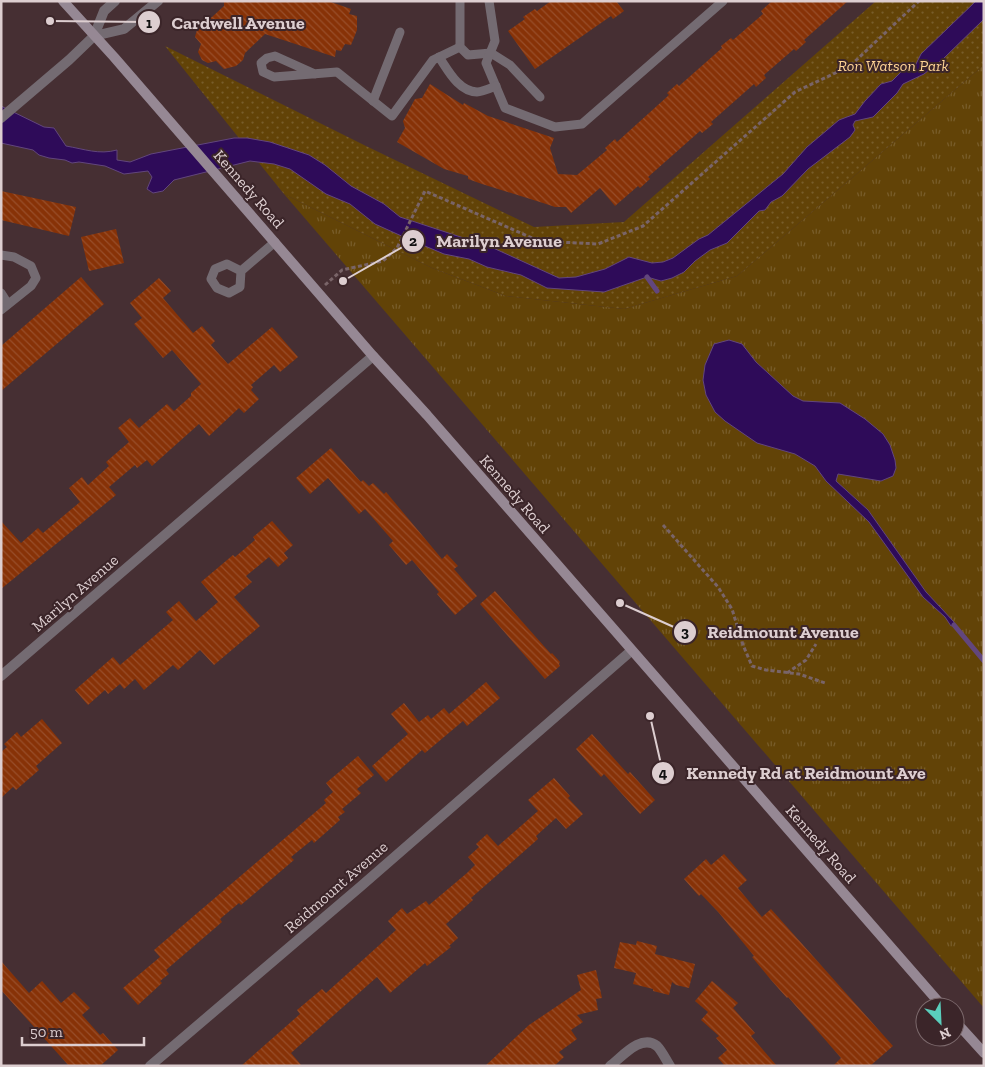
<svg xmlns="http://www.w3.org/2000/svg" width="985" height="1067" font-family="'Zilla Slab',serif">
  <defs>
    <pattern id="grass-tufts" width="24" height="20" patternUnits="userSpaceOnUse" patternTransform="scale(1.25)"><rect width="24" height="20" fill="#624307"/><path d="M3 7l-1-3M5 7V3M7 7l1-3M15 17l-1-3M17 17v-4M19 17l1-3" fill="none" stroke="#785d2a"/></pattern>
    <pattern id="park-dots" width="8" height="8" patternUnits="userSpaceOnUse" patternTransform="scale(1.25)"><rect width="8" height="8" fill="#624307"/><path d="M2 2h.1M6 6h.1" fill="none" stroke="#785d2a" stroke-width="1.8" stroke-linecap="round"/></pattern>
    <pattern id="building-back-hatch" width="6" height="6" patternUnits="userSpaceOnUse" patternTransform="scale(1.25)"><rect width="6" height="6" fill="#873207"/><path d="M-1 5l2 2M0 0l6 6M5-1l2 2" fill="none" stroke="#984e2a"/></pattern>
  </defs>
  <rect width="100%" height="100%" fill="#462f33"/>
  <path fill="url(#grass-tufts)" d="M 984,65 L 984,1008 L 284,194 L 432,268 L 506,296 L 624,309 L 737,276 Z"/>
  <path fill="url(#park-dots)" d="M 876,1 L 984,1 L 984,65 L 737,276 L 624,309 L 506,296 L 432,268 L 284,194 L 165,46 L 366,146 L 534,227 L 624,222 Z"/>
  <g fill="#2e0b59" stroke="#62467d">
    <path d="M 976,1 L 984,1 L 984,19 L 943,59 L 924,74 L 903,84 L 897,93 L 873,117 L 855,121 L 853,125 L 855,130 L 850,137 L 808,169 L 782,196 L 771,202 L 765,210 L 759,211 L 727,243 L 710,250 L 695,261 L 684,272 L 672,278 L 661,281 L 647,277 L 604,292 L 547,288 L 521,275 L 487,267 L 469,259 L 444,254 L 406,238 L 375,224 L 350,204 L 326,194 L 290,169 L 274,164 L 250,161 L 174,180 L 163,191 L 153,193 L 147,189 L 152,177 L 148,171 L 124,174 L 105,166 L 79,162 L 72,163 L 65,160 L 49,158 L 39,155 L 33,150 L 1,143 L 1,106 L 44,127 L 54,128 L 66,146 C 84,149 99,155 117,150 L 117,160 L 130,162 L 151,154 L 234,138 L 247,138 L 270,142 L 309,155 L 325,165 L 351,186 L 384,204 L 400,217 L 491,247 L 559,278 L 576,277 L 605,269 L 629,257 L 652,263 L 663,262 L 673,258 L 699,239 L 708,235 L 783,174 L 807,147 L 839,120 L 855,114 L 865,101 L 881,84 L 892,81 L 901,72 L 914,68 L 921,54 Z"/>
    <path d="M 729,340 L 742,344 L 756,362 L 793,396 L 803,401 L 840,403 L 865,419 L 883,434 L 890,445 L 895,460 L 896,468 L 893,476 L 881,481 L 838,474 L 836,481 L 868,510 L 926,592 L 954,622 L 954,625 L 951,626 L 945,617 L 923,597 L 869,522 L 826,481 L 815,466 L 795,454 L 757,443 L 725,421 L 715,412 L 706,395 L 703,380 L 705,365 L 714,344 Z"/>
  </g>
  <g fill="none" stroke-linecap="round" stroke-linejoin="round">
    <g stroke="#62467d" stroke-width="5">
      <path d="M 647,277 L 657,291"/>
      <path d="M 954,625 L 984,661"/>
    </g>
  </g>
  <g fill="url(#building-back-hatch)">
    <path d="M 224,1 L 328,1 L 351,9 L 349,14 L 357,16 L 357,30 L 351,45 L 345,44 L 341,51 L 336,50 L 335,57 L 265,34 L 245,53 L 243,60 L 236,66 L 224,69 L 216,61 L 208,63 L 202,60 L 198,52 L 201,44 L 195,37 L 198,26 L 206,19 L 212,17 L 224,6 Z"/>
    <path d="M 551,1 L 616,1 L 624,11 L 613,19 L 611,16 L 535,69 L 508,31 L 525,19 L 523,17 L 535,9 L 537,11 Z"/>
    <path d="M 772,1 L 848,1 L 804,40 L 806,42 L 796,51 L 794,49 L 764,75 L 766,78 L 756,87 L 754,84 L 711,122 L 713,124 L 702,133 L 700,131 L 648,177 L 650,179 L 640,188 L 638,186 L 615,206 L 600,188 L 571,213 L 566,207 L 555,207 L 543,203 L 482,184 L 468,179 L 468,176 L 444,169 L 397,142 L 405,128 L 403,121 L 415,99 L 422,98 L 430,84 L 463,105 L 464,103 L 488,116 L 554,138 L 550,148 L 558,174 L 577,175 L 607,150 L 605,148 L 615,139 L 617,142 L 669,95 L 667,93 L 677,84 L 679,86 L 722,48 L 721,46 L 731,38 L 733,40 L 763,14 L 761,11 Z"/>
    <path d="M 1,191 L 76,207 L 69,236 L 1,220 Z"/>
    <path d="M 116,229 L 124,263 L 89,271 L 81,237 Z"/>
    <path d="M 81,277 L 104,304 L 1,391 L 1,346 Z"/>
    <path d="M 159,278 L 171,291 L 163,298 L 193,333 L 202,326 L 215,341 L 211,345 L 228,364 L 272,327 L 298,357 L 280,372 L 274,365 L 251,385 L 253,387 L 251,390 L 259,399 L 244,413 L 239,408 L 209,436 L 199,424 L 152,466 L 147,460 L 137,468 L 135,465 L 109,487 L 116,495 L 1,589 L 1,521 L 21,543 L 38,528 L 43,533 L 80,502 L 69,488 L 82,477 L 88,485 L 109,466 L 106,462 L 129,442 L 118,428 L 130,418 L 139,428 L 167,404 L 174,411 L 191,396 L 191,393 L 201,384 L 172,350 L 163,358 L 134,324 L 142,318 L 130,303 Z"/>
    <path d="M 331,448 L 361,482 L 363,480 L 369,486 L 373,483 L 384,494 L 386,492 L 442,559 L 447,554 L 458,566 L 454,569 L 477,596 L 455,615 L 437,594 L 439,592 L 412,560 L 406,565 L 389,545 L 393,541 L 365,509 L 359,514 L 328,478 L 310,494 L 296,478 Z"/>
    <path d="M 272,521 L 293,545 L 284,553 L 288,558 L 278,567 L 269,557 L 246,576 L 252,582 L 234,597 L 260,626 L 214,665 L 200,650 L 178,670 L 173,665 L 144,690 L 135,679 L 124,689 L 120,684 L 108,694 L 105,690 L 88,705 L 75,690 L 113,657 L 120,665 L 152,638 L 173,620 L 166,612 L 179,601 L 196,621 L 218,602 L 201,582 L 233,555 L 235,557 L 255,540 L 253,537 Z"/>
    <path d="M 495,591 L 551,654 L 552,653 L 560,662 L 559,664 L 560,666 L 545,679 L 480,604 Z"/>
    <path d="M 486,682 L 500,698 L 467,726 L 463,721 L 425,753 L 422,750 L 386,782 L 372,766 L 408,734 L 391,714 L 404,703 L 419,722 L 428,715 L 431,719 L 444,708 L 449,714 Z"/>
    <path d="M 42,719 L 62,743 L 36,766 L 39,770 L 16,790 L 13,787 L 1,798 L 1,752 L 7,747 L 4,744 L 17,732 L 21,737 Z"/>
    <path d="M 592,734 L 628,774 L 630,772 L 655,800 L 640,814 L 604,774 L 601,777 L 576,749 Z"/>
    <path d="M 358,756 L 374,775 L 357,789 L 361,793 L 342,809 L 345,812 L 338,817 L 340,820 L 314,843 L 312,840 L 291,857 L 294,860 L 241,905 L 239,903 L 220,919 L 222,922 L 166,970 L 169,974 L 160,981 L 162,983 L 138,1005 L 123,988 L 160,957 L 154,950 L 326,803 L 324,800 L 333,792 L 326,783 Z"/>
    <path d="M 554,778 L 570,796 L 568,798 L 583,814 L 566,829 L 556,818 L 536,836 L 538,839 L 471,898 L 473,900 L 446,924 L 458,938 L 449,946 L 451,947 L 427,966 L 425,963 L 390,993 L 377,977 L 291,1053 L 302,1066 L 241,1066 L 300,1014 L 297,1010 L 322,989 L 326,993 L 396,930 L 388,921 L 402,908 L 407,914 L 426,901 L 429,905 L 467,873 L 475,865 L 468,857 L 479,847 L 476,844 L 487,834 L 498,846 L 538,811 L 528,800 Z"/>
    <path d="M 724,854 L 747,880 L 738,888 L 762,917 L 771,909 L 893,1046 L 870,1066 L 833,1066 L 841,1058 L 788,997 L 787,998 L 771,980 L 752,957 L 754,956 L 719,913 L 701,894 L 699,896 L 684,879 L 706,859 L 711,865 Z"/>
    <path d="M 637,941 L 657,946 L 655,954 L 695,964 L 689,988 L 676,985 L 672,982 L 669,995 L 653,991 L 653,989 L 633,984 L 636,973 L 614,968 L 620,942 L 636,945 Z"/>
    <path d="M 1,961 L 29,993 L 42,981 L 61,1003 L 74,992 L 90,1008 L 82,1015 L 100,1035 L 103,1033 L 118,1050 L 100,1066 L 69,1066 L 1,990 Z"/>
    <path d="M 596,970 L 602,998 L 596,999 L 598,1010 L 577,1015 L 583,1022 L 571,1030 L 577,1039 L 559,1052 L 564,1057 L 554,1066 L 485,1066 L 529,1025 L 581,990 L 577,975 Z"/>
    <path d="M 712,981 L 738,1003 L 733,1008 L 755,1033 L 751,1036 L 777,1066 L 725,1066 L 718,1058 L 727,1050 L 716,1038 L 719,1036 L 701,1020 L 708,1012 L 695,1001 Z"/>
  </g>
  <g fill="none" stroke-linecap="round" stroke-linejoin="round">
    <g stroke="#796468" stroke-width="3" stroke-dasharray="4 2.5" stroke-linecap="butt">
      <path d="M 325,285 L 342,270 L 383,261 L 397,248 L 425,191 L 539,241 L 598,244 L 643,226 L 795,92 L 850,66 L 919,1"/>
      <path d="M 984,320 L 984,325"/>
      <path d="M 663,525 L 718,587 L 732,609 L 743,645 L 752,666 L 766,670 L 799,674 L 825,683"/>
      <path d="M 787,673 L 806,660 L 816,644"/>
    </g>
    <g stroke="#746b72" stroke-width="9">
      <path d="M 460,1 L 460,47 L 468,55 L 491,53 L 510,65 L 540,97"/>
      <path d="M 489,1 L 495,41 L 486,63 L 505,108 L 555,127 L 582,124 L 723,1"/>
      <path d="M 439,57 C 448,70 458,91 477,92 C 482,92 491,88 496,86"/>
      <path d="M 315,74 L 275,56 L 267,58 L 261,63 L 263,72 L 274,77 L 337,72 L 392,116 L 433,60 L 460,47"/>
      <path d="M 373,101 L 400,32"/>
      <path d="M 1,255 L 14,257 L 31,266 L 36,278 L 31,286 L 1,310"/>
      <path d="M 241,271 L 240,287 L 229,293 L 217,288 L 211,279 L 215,269 L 227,264 L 241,271 L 275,242"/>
      <path d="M 1,293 L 8,304"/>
    </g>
    <g stroke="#746b72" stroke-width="10">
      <path d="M 1,118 L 69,60 L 94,36"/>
      <path d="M 1,676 L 373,356"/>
      <path d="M 150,1066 L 360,887 L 631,651"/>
      <path d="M 610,1066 C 621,1058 641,1033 657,1046 C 662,1051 666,1060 670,1066"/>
    </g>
    <g stroke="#746b72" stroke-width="10">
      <path d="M 94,36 L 124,29 L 158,1"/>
      <path d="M 94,36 L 104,11 L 115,1"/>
    </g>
    <g stroke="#968894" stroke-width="10">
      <path d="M 63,1 L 114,57 L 373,356 L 427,415 L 943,1007"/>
      <path d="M 955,1021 L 984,1053"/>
    </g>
  </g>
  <g text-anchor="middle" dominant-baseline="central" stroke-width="4" stroke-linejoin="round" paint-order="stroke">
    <g font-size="16" font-style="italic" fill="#fed394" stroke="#3b2529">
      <text x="893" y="65">Ron Watson Park</text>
    </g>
    <g font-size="16" fill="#ddced0" stroke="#3b2529">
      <text transform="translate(249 189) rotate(49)">Kennedy Road</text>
      <text transform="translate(515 494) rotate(49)">Kennedy Road</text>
      <text transform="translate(75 593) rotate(-41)">Marilyn Avenue</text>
      <text transform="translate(821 844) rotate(49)">Kennedy Road</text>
      <text transform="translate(336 887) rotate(-41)">Reidmount Avenue</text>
    </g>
  </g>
  <path fill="none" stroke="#ddced0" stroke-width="2" d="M50 21L149 22M343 281L413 241M620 603L685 632M650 716L663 773"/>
  <g fill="#ddced0" stroke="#3b2529" stroke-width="2">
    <circle cx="50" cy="21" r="5"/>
    <circle cx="343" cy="281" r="5"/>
    <circle cx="620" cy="603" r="5"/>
    <circle cx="650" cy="716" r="5"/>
    <circle cx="149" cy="22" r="12"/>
    <circle cx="413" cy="241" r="12"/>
    <circle cx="685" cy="632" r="12"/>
    <circle cx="663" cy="773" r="12"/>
  </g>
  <g font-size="15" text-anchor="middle" font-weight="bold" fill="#111">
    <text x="149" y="28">1</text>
    <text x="413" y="246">2</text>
    <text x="685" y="637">3</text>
    <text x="663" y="778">4</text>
  </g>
  <g font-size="18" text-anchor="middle" font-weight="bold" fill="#ddced0" stroke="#3b2529" stroke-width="4" stroke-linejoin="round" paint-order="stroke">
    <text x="238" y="29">Cardwell Avenue</text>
    <text x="499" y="247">Marilyn Avenue</text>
    <text x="783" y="638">Reidmount Avenue</text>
    <text x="806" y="779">Kennedy Rd at Reidmount Ave</text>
  </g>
  <rect width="985" height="1067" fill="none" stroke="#ddced0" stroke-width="5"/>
  <g transform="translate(940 1022) rotate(156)"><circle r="24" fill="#3b2529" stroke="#7c696c"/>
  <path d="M0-4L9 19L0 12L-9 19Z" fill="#5acebc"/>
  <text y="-8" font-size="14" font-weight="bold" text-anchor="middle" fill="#ddced0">N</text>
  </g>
  <path d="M22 1037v8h122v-8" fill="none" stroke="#ddced0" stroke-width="2.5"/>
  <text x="30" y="1037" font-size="15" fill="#ddced0" stroke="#3b2529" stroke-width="4" paint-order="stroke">50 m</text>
</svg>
